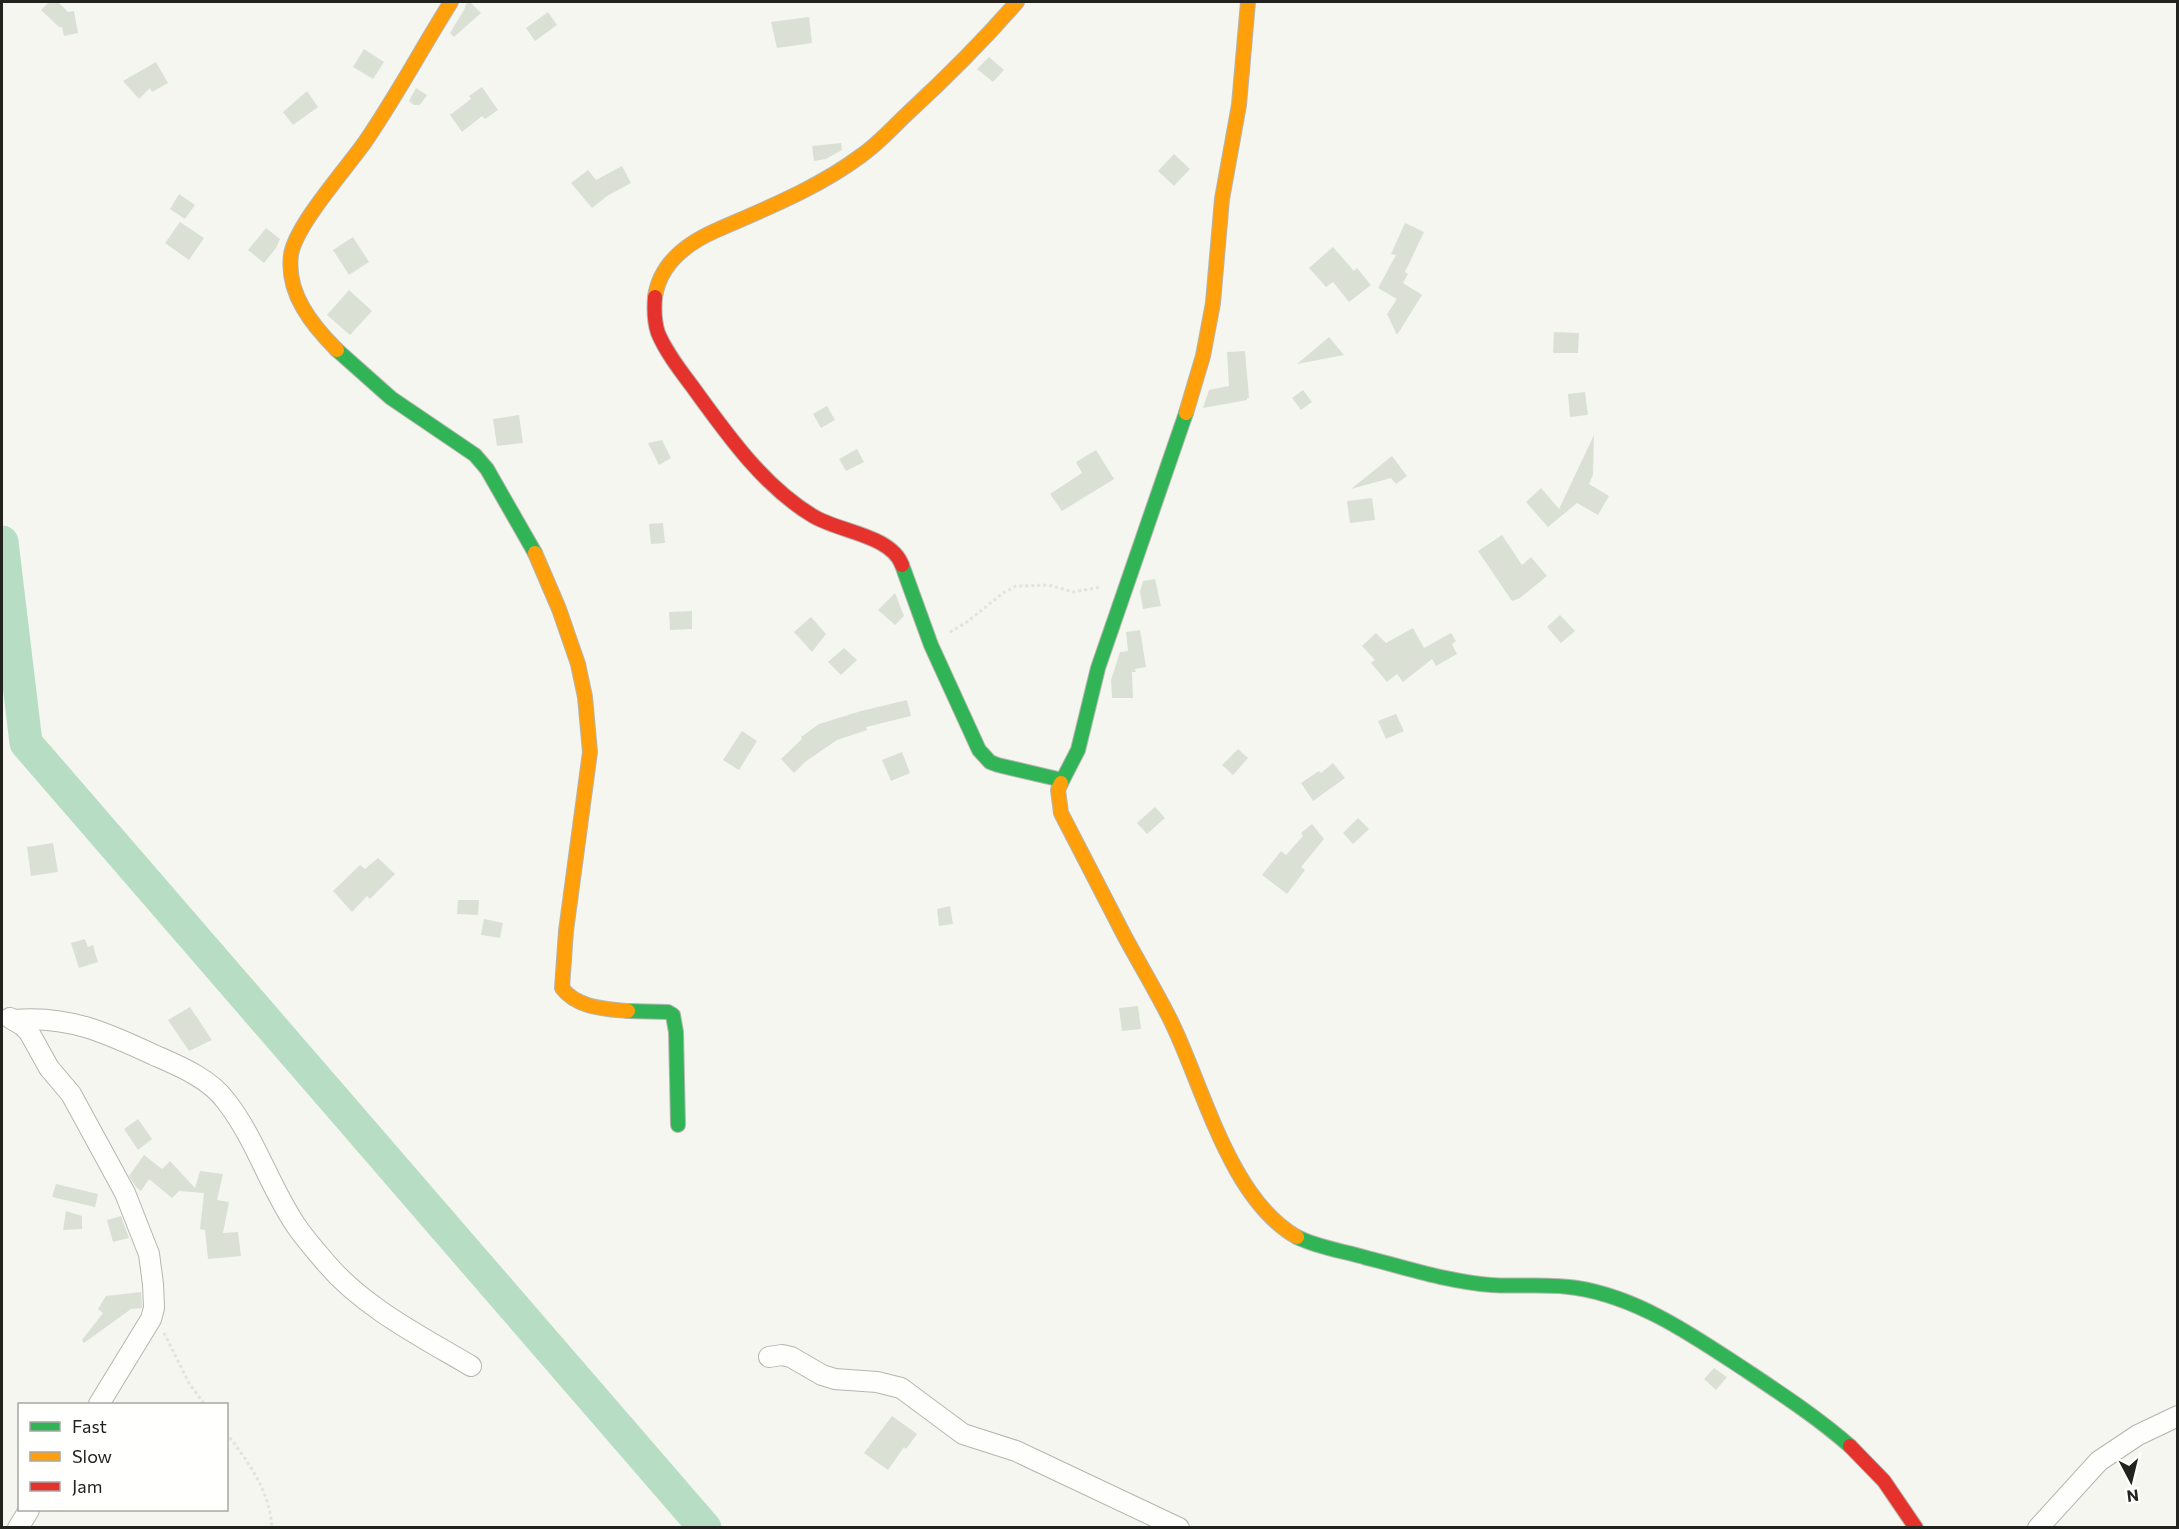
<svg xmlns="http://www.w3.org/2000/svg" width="2179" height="1529" font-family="Commissioner,sans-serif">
  <rect width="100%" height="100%" fill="#f6f6f0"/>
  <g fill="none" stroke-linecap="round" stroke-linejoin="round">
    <path stroke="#b8ddc5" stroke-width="33" d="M 2,542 L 26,743 L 705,1528"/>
  </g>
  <g fill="#dbe0d4">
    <path d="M 49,2 L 58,2 L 68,12 L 74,11 L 78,33 L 64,36 L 62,27 L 59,27 L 41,10 Z"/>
    <path d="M 467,2 L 470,2 L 481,13 L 454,37 L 450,33 L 464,10 Z"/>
    <path d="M 548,12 L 557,25 L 535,41 L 526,28 Z"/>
    <path d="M 809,17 L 812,43 L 777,48 L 771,22 Z"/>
    <path d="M 364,49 L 384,62 L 373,79 L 353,67 Z"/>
    <path d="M 989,57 L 1004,70 L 993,82 L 977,69 Z"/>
    <path d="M 156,62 L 168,83 L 152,92 L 150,88 L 139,99 L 123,81 Z"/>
    <path d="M 482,87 L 498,110 L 485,119 L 482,116 L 462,132 L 450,115 L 471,99 L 469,96 Z"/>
    <path d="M 416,88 L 427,95 L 420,105 L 414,105 L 409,101 Z"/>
    <path d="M 307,91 L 318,107 L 293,125 L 283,112 Z"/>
    <path d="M 841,143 L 842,150 L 826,159 L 814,161 L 812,146 Z"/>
    <path d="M 1174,154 L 1190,169 L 1174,186 L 1158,171 Z"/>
    <path d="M 622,166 L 631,183 L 607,196 L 592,208 L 571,183 L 588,170 L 596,180 Z"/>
    <path d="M 179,194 L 195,205 L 185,219 L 170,209 Z"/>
    <path d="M 180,222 L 204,238 L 189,260 L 165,243 Z"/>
    <path d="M 1405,223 L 1424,232 L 1405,272 L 1408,274 L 1403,283 L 1422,295 L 1397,335 L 1387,314 L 1397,299 L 1378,288 L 1396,255 L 1391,254 Z"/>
    <path d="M 266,228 L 280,239 L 276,248 L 264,263 L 248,250 Z"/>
    <path d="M 353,237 L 369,262 L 349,275 L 333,250 Z"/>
    <path d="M 1333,247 L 1354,271 L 1357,268 L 1371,285 L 1349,302 L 1333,282 L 1326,287 L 1309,268 Z"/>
    <path d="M 349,290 L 372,311 L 350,335 L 327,315 Z"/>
    <path d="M 1554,332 L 1579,333 L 1578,353 L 1553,353 Z"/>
    <path d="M 1329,337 L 1344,355 L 1297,364 Z"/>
    <path d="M 1245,351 L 1249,398 L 1247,398 L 1247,400 L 1203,408 L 1209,390 L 1229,386 L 1227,352 Z"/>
    <path d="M 1303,390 L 1312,402 L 1301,410 L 1292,398 Z"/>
    <path d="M 1585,392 L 1588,415 L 1570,417 L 1568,394 Z"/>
    <path d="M 827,406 L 835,420 L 821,428 L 813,414 Z"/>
    <path d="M 519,415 L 523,443 L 497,446 L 493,419 Z"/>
    <path d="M 1594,435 L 1593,475 L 1589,484 L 1609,496 L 1598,515 L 1577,503 L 1548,527 L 1526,502 L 1541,488 L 1559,509 Z"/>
    <path d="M 662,440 L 671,458 L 659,465 L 648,443 Z"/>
    <path d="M 857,449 L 864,462 L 846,471 L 839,459 Z"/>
    <path d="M 1096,450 L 1114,479 L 1062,511 L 1050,494 L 1082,473 L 1076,462 Z"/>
    <path d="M 1392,456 L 1407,476 L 1396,484 L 1391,478 L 1351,489 Z"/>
    <path d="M 1372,498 L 1375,520 L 1350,523 L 1347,501 Z"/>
    <path d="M 663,523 L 665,543 L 651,544 L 649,524 Z"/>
    <path d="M 1502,535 L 1522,565 L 1531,557 L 1547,576 L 1520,598 L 1512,601 L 1478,551 Z"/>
    <path d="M 1155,579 L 1161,606 L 1143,609 L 1140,592 L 1143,581 Z"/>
    <path d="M 895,593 L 904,616 L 895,625 L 878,610 Z"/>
    <path d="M 692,611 L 692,629 L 670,630 L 669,612 Z"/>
    <path d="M 1560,615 L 1575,631 L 1561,643 L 1547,627 Z"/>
    <path d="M 811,617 L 826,634 L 812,652 L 794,632 Z"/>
    <path d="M 1413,628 L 1424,648 L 1451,633 L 1456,641 L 1452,644 L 1457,654 L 1436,666 L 1432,659 L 1403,682 L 1397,674 L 1387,682 L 1371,663 L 1375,660 L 1362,646 L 1376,633 L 1386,643 Z"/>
    <path d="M 1140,630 L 1146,667 L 1135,669 L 1136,672 L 1132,672 L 1133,698 L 1112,698 L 1111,680 L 1120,652 L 1128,651 L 1126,632 Z"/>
    <path d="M 844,648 L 857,660 L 841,675 L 828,662 Z"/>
    <path d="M 907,700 L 911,716 L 866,727 L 867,730 L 837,740 L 805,762 L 794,773 L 781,759 L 802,739 L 801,737 L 819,724 L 861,711 Z"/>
    <path d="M 1396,714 L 1404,731 L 1386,739 L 1378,721 Z"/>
    <path d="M 742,731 L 757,741 L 739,770 L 723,760 Z"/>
    <path d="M 1238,749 L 1248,758 L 1233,775 L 1222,765 Z"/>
    <path d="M 902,752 L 910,773 L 891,781 L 882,760 Z"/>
    <path d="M 1333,763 L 1345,778 L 1313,801 L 1301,783 L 1319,771 L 1321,773 Z"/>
    <path d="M 1155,807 L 1165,818 L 1147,834 L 1137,823 Z"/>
    <path d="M 1358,818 L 1369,829 L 1353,844 L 1343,833 Z"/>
    <path d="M 1312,824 L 1324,839 L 1301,867 L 1305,870 L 1287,894 L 1262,875 L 1281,851 L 1286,855 L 1303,836 L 1301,833 Z"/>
    <path d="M 53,843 L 58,872 L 31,876 L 27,847 Z"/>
    <path d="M 378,858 L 395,874 L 370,899 L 367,896 L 352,912 L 333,891 L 360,865 L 365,869 Z"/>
    <path d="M 458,900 L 479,900 L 478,915 L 457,914 Z"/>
    <path d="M 950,906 L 953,924 L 939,926 L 937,909 Z"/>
    <path d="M 484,919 L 503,923 L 500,938 L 481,935 Z"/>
    <path d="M 85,939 L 88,947 L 93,945 L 98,962 L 79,968 L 71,943 Z"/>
    <path d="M 1138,1006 L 1141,1029 L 1122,1031 L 1119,1008 Z"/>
    <path d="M 190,1007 L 212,1040 L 189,1051 L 168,1020 Z"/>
    <path d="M 138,1119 L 152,1139 L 138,1150 L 124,1129 Z"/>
    <path d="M 144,1155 L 162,1169 L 170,1161 L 195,1188 L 200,1171 L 223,1174 L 217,1200 L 229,1202 L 223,1233 L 238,1232 L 241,1256 L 208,1259 L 205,1230 L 200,1229 L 204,1193 L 179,1191 L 172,1198 L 149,1179 L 141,1191 L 135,1186 L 129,1176 Z"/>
    <path d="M 56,1184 L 98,1194 L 95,1207 L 52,1197 Z"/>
    <path d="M 66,1211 L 82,1216 L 82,1229 L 63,1230 Z"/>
    <path d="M 121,1216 L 129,1238 L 113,1242 L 107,1220 Z"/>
    <path d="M 141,1292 L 142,1308 L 131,1309 L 84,1343 L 82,1340 L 103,1313 L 98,1309 L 106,1296 Z"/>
    <path d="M 1714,1368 L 1727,1377 L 1716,1390 L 1704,1379 Z"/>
    <path d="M 892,1416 L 917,1434 L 906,1449 L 904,1447 L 888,1470 L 864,1453 Z"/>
  </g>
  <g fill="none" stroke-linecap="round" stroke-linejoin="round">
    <defs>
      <g id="street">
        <path d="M 10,1018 L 22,1025 L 29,1032 L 49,1068 L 71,1094 L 125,1193 L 149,1254 L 153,1284 L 154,1308 L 151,1319 L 99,1404"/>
        <path d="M 14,1020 C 68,1015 107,1033 154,1055 C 179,1066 209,1078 226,1101 C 255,1138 269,1185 295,1224 C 304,1238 316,1251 326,1263 C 363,1307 422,1337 471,1366"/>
        <path d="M 769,1357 L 782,1355 L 791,1357 L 822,1375 L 835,1379 L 877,1382 L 901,1388 L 963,1434 L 1016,1451 L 1179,1528"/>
        <path d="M 18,1528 L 29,1510"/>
        <path d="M 2038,1528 L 2099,1461 L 2138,1435 L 2178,1416"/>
      </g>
      <g id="fast">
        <path d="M 337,350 L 391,398 L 475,455 L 487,469 L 535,553"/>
        <path d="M 902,565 L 931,645 L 979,750 L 990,762 L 998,765 L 1062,780"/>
        <path d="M 1061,783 L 1078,750 L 1098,668 L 1186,413"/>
        <path d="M 628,1011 L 668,1012 L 673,1015 L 676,1032 L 678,1125"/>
        <path d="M 1297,1237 C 1319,1248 1344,1251 1367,1258 C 1408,1268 1449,1282 1491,1285 C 1520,1287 1549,1283 1577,1288 C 1640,1298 1695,1337 1747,1371 C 1783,1395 1818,1418 1850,1446"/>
      </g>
      <g id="slow">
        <path d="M 655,297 C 660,263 687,243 717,230 C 767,208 818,188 862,155 C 879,143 893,127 909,112 C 947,77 983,41 1017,2"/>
        <path d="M 337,350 C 312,325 286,293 291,255 C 295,226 346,169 365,142 C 396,97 422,48 451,2"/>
        <path d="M 1186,413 L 1203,356 L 1213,303 L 1222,199 L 1239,105 L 1248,2"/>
        <path d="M 535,553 L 559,609 L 578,664 L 585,697 L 590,752 L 566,931 L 562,988 C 577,1008 605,1009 628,1011"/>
        <path d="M 1061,783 L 1058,790 L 1061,813 C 1082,853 1103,894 1124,935 C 1139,963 1156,991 1170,1019 C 1203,1085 1229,1199 1297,1237"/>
      </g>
      <g id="jam">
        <path d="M 655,297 C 654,309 654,321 658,333 C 666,352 680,370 692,386 C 726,433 763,486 813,516 C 839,532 891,535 902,565"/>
        <path d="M 1850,1446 L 1884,1481 L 1916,1528"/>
      </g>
    </defs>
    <use href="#street" stroke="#b5b5b1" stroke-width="22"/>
    <use href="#fast" stroke="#b5b5b1" stroke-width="16"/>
    <use href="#slow" stroke="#b5b5b1" stroke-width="16"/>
    <use href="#jam" stroke="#b5b5b1" stroke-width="16"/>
    <g stroke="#e2e2e1" stroke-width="3" stroke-dasharray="3 3" stroke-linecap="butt">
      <path d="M 950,632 L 967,622 L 1003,593 L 1016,586 L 1049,585 L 1073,592 L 1101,587"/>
      <path d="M 164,1333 L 189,1383 L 204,1404"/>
      <path d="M 226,1433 C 248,1461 270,1491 272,1528"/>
    </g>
    <use href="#street" stroke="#fefefd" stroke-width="20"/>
    <use href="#fast" stroke="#30b455" stroke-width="14"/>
    <use href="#slow" stroke="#ff9f0a" stroke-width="14"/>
    <use href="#jam" stroke="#e5322d" stroke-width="14"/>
  </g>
  <rect width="2179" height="1529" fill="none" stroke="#22221f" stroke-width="6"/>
  <rect x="18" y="1403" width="210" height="108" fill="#fffffe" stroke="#a7a7a5" stroke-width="1.5"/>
  <rect x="30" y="1422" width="30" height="9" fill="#30b455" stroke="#a7a7a5" stroke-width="1.5"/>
  <text x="72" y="1433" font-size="18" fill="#22221f">Fast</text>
  <rect x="30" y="1452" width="30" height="9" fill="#ff9f0a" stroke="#a7a7a5" stroke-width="1.5"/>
  <text x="72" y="1463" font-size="18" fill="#22221f">Slow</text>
  <rect x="30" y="1482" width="30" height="9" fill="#e5322d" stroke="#a7a7a5" stroke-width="1.5"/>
  <text x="72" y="1493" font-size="18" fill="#22221f">Jam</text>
  <g transform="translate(2131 1481) rotate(173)" stroke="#fffffe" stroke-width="4.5" paint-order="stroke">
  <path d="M0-4.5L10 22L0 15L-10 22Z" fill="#22221f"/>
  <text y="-9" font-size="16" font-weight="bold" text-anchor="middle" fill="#22221f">N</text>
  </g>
</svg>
